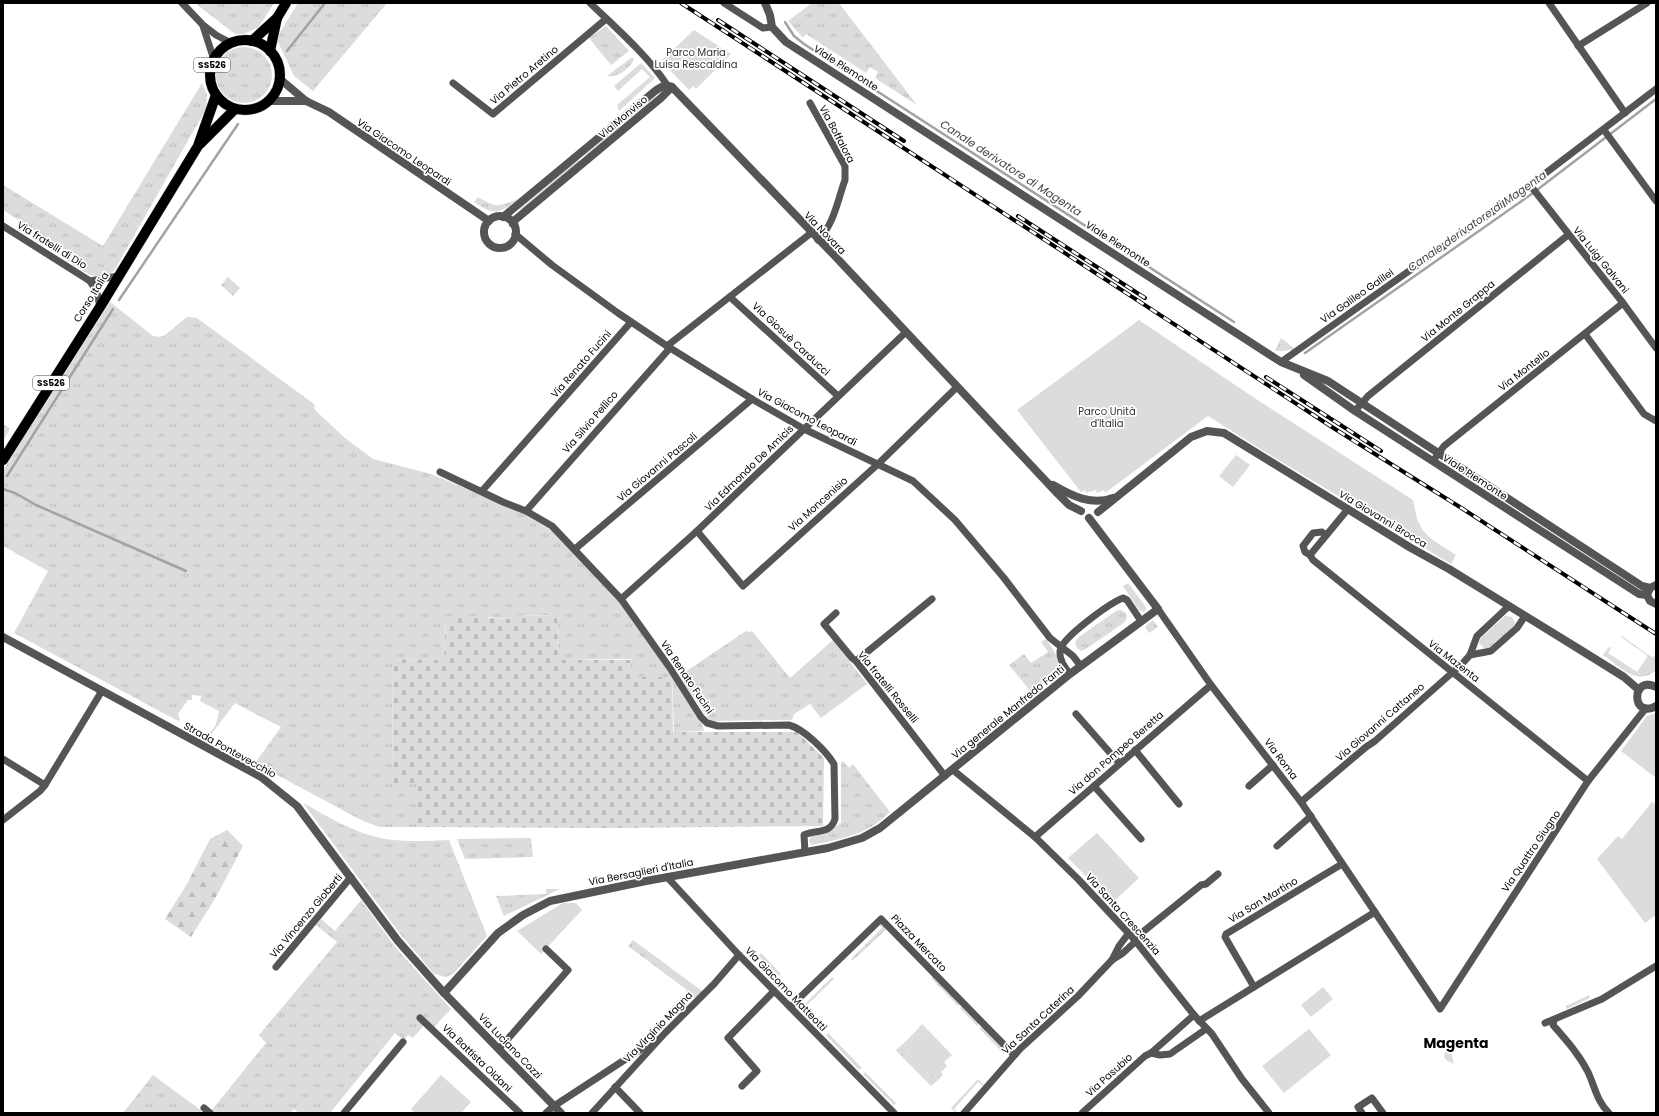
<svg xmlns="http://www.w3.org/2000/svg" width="1659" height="1116" font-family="Poppins,sans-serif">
  <defs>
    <pattern id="grass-tufts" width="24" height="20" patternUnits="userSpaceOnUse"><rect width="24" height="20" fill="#dcdcdc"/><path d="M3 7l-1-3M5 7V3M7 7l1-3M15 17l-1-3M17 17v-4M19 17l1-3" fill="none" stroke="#bbb"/></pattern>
    <pattern id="forest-firs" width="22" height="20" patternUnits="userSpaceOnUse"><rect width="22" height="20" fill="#dcdcdc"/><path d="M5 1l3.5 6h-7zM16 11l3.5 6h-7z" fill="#bbb"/></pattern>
    <pattern id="cemetery-stones" width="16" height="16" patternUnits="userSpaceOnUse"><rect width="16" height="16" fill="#dcdcdc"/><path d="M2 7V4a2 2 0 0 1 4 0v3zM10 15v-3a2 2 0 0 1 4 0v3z" fill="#bbb"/></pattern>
  </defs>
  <rect width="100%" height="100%" fill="#fff"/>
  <g fill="url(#grass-tufts)">
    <path d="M 195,3 L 274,3 L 259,27 L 244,34 L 235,34 Z"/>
    <path d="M 298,3 L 387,3 L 313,91 L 294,76 L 278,42 L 279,34 Z"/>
    <path d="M 812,3 L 839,3 L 917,105 L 875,78 L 878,72 L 870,67 L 866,73 L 806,34 L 803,38 L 788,21 Z"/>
    <path d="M 606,26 L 629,51 L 611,65 L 589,38 Z"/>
    <circle cx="244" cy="75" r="28"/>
    <path d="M 631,58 L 634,58 C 633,67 616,79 607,76 Z"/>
    <path d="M 641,63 L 655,78 L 619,111 L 617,105 L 650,77 L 642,69 L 618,91 L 614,86 Z"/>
    <path d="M 202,83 L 207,95 L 206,109 L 114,271 C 95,285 79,268 63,257 L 67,251 L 3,210 L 3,185 L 103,246 Z"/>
    <path d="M 656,94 L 656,96 L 587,155 L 585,155 Z"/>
    <path d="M 578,160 L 580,161 L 520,211 L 521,208 Z"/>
    <path d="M 478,197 C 497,208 497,207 518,199 C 499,214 495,216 474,202 Z"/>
    <path d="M 228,277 L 240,288 L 233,296 L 221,285 Z"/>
    <path d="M 110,302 L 153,336 L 160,337 L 165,335 L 187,317 L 197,318 L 314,404 L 315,410 L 345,438 L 373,459 L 431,474 L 519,511 L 554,532 L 616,598 L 673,676 L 702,724 L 704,731 L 674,732 L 672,677 L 631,677 L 631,659 L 558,660 L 557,615 L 515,616 L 514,619 L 488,617 L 487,616 L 446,616 L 444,660 L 392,659 L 393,784 L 418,784 L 418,827 L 379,827 L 361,820 L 255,763 L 281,727 L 235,703 L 210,736 L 206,734 C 217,729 217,721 219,711 L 200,701 L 201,696 L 192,695 L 192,700 L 188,700 L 178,714 L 180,720 L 178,721 L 14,633 L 48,571 L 3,546 L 3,470 Z"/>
    <path d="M 1281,338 L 1295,349 L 1283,351 L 1275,351 Z"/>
    <path d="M 5,425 L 10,429 L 3,441 L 3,426 Z"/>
    <path d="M 1128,583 L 1146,607 L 1146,610 L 1143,612 L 1139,610 L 1123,586 Z"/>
    <path d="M 1121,610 L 1126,613 L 1127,617 L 1125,622 L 1086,649 L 1081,651 L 1077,648 L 1075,642 L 1079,637 L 1116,611 Z"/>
    <path d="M 1505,616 L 1512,617 L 1515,622 L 1514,626 L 1489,648 L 1483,648 L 1483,646 L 1479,644 L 1480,639 Z"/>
    <path d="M 1153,620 L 1158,627 L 1149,633 L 1145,627 Z"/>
    <path d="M 746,631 L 749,632 L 752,631 L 790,678 L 833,640 L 867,684 L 821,718 L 810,704 L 794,714 L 792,720 L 710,721 L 679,676 Z"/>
    <path d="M 1622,636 L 1651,657 L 1656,656 L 1655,671 C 1637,687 1618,665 1603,655 L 1608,648 L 1612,647 L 1608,653 L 1637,672 L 1648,656 L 1621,637 Z"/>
    <path d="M 1046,639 C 1057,655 1067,667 1048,683 L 1046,680 L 1031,692 L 1009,665 L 1024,654 L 1031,663 L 1048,652 L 1041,642 Z"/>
    <path d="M 843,761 L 849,768 L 853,764 L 890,812 C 884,817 878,823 871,827 C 853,837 831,841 811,845 L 809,841 L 811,836 L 826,834 L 841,823 L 841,763 Z"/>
    <path d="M 303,803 C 328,817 356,834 385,839 C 406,842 428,841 449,840 L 487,936 L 453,974 L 446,977 L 434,974 L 401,935 Z"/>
    <path d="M 531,838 L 533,857 L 465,859 L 457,839 Z"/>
    <path d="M 546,889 L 560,889 L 504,916 L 496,896 L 546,894 Z"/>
    <path d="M 361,900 L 396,948 L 451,1009 L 433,1028 L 426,1023 L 413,1038 L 408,1035 L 404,1040 L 395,1033 L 330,1113 L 299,1113 L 294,1109 L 290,1113 L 214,1113 L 211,1111 L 266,1043 L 259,1035 L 337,942 L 316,925 L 321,919 L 335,931 Z"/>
    <path d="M 881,921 L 888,928 L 852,961 L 851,959 L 882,928 L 879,924 Z"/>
    <path d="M 633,940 L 702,991 L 695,998 L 686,992 L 687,990 L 628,946 Z"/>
    <path d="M 934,976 L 961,1004 L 958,1006 L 931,978 Z"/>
    <path d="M 832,977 L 834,979 L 804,1008 L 805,1010 L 803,1012 L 796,1005 L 798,1003 L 802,1007 Z"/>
    <path d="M 1589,995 L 1590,998 L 1567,1009 L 1566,1006 Z"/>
    <path d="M 679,1001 L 682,1005 L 674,1013 L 670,1009 Z"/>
    <path d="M 962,1005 L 979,1023 L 977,1026 L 960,1008 Z"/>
    <path d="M 808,1013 L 824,1029 L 822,1031 L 806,1015 Z"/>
    <path d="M 922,1024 L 929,1031 L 922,1037 L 916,1031 Z"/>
    <path d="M 982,1026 L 1006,1051 L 1004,1054 L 979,1028 Z"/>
    <path d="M 828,1033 L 862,1068 L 859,1070 L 826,1035 Z"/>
    <path d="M 903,1044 L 909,1050 L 902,1057 L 896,1050 Z"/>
    <path d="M 1446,1048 L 1451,1052 L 1454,1064 L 1446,1060 L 1444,1056 Z"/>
    <path d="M 865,1072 L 896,1103 L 894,1105 L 863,1074 Z"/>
    <path d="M 932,1074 L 938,1080 L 931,1086 L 925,1080 Z"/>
    <path d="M 153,1075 L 202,1111 L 201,1113 L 123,1113 Z"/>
    <path d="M 978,1079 L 984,1085 L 983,1086 L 978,1082 L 954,1109 L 958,1113 L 956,1113 L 951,1108 Z"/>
  </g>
  <path fill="url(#forest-firs)" d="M 227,830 L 243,846 L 216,897 L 191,937 L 165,919 L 187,884 L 210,839 Z"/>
  <path fill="url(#cemetery-stones)" d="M 557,615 L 558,660 L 631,660 L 631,677 L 672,677 L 673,732 L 797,732 L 824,758 L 823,826 L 615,828 L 418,827 L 418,784 L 393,784 L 392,659 L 444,660 L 446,616 L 488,616 L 488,618 L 514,619 L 514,616 Z"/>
  <g fill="#dcdcdc">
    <path d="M 694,30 L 731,54 L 696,89 L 693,86 L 689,90 L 661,61 Z"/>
    <path d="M 1139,320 L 1250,395 L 1413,500 C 1415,509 1416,519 1421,527 C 1426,538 1446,548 1456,555 L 1451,564 L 1270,455 L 1208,416 L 1105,493 L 1104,490 L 1097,493 L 1096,490 L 1086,493 L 1085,490 L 1081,492 L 1017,410 Z"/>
    <path d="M 1236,455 L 1250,465 L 1233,487 L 1219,476 Z"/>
    <path d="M 1656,713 L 1656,778 L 1621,751 L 1647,716 Z"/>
    <path d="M 1652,802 L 1656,805 L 1656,915 L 1645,923 L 1597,859 L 1618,836 L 1622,839 Z"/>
    <path d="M 1097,833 L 1139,878 L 1112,903 L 1068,858 Z"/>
    <path d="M 563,903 L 576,903 L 582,910 L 541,954 L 517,931 Z"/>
    <path d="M 761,953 L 781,974 L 779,976 L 758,956 Z"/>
    <path d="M 1323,987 L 1333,999 L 1311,1017 L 1301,1005 Z"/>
    <path d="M 1309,1029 L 1331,1055 L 1284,1093 L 1262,1066 Z"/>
    <path d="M 916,1031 L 922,1037 L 929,1031 L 952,1055 L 944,1062 L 947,1066 L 941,1072 L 943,1075 L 938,1080 L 932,1074 L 925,1080 L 902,1057 L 909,1050 L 903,1044 Z"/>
    <path d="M 441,1075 L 471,1102 L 461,1113 L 415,1113 L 411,1109 Z"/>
  </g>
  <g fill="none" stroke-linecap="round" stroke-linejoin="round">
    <g stroke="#a3a3a3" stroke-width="2.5">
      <path d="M 785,22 L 794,36 L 804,44 L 1234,322"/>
      <path d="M 287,51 L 325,3"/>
      <path d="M 119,300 L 238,124"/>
      <path d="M 1305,353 L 1533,193 L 1656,99"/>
      <path d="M 7,476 L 113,309"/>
      <path d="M 3,489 L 15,493 L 36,505 L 186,571"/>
    </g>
    <defs>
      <g id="primary">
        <circle cx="245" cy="75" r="35"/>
        <path d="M 252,41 L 277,18 L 286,3"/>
        <path d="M 270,51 L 277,18"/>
        <path d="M 200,144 L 235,109"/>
        <path d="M 3,460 L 100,307 L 198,146 L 216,95"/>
      </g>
    </defs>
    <use href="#primary" stroke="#dbdbdb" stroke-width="11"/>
    <g stroke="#555" stroke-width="7">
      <path d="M 182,3 L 203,25 L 216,35 L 231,43"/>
      <path d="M 590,3 C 614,26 649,57 667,85"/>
      <path d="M 724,3 L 763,28 L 772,27"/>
      <path d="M 1549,3 L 1625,113"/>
      <path d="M 203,26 L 214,60"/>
      <path d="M 1578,46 L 1647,3"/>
      <path d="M 453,83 L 493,114 L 606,19"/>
      <path d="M 810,103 L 845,166 L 845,180 C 838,199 834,225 818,240"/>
      <path d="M 1604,130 L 1656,201"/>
      <path d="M 1530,185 L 1623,303 L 1656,348"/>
      <path d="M 3,226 L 90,281 L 97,293 L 100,307"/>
      <path d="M 515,234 L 552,265 L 618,313 L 667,346 L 752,399 L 804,429 L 913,481 L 955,520 L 1004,578 L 1050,638 L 1073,656 L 1080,665"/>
      <path d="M 90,281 L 118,276"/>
      <path d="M 730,297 L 838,396"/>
      <path d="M 1585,334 L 1644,414 L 1656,421"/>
      <path d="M 667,346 L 811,233"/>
      <path d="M 1281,362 L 1530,185 L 1656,89"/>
      <path d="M 1355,411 L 1368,396 L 1568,235"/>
      <path d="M 1433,461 L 1444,446 L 1623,303"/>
      <path d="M 440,472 L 503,502 L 526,511 L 552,526 L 621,599 L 670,668 L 701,717 L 707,723 L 718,726 L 789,725 C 804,729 826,751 834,764 L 835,819 C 830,835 816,829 804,835 L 805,852"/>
      <path d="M 482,491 L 631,322"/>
      <path d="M 526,511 L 670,348"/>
      <path d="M 697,531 L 743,586 L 877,465 L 957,387"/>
      <path d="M 1326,535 L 1322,532 L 1313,533 L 1303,546 L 1305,552 L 1310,555 L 1313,560 L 1588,781"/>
      <path d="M 575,549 L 752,399"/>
      <path d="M 1310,555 L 1348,509"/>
      <path d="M 621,599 L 697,531 L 906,332"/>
      <path d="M 1158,609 L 1211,685 L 1301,802 L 1440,1009 L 1588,781 L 1646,708"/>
      <path d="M 836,613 L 824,624 L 852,658 L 856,661 L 945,776"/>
      <path d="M 1470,655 L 1491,651 L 1517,628 L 1525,616"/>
      <path d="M 856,661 L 932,599"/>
      <path d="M 1070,674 C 1065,668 1059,659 1060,651 C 1061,638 1110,603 1123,598 L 1127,600 L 1141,621"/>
      <path d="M 1076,714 L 1119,763"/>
      <path d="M 1135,750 L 1179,804"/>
      <path d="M 3,759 L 45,785"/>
      <path d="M 953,770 L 1035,837 L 1078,879 L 1134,939 L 1194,1015 L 1212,1034 L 1242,1079 L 1269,1113"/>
      <path d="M 1094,786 L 1141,839"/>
      <path d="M 1249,786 L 1273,765"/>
      <path d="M 1301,802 L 1366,747 L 1375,741 L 1462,664 L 1470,655 L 1477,636 L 1509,606"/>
      <path d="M 3,820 L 40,791 L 45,785 L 100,694 L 100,690"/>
      <path d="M 1035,837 L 1211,685"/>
      <path d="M 1277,846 L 1311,816"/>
      <path d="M 667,877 L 739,955 L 894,1113"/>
      <path d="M 1134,939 L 1201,885 L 1206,884 L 1218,874"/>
      <path d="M 1112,960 L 1119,946 L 1128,934"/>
      <path d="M 276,967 L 351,877"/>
      <path d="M 1254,987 L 1225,937 L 1226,934 L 1342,864"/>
      <path d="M 790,1007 L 881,919 L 1014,1055"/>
      <path d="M 420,1018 L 520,1113"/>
      <path d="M 1554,1020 L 1553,1025 C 1566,1040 1579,1054 1588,1072 C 1595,1087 1597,1102 1609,1113"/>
      <path d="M 1199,1021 L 1375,912"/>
      <path d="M 1545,1023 L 1602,999 L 1656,966"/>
      <path d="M 499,1049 L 568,970 L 546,949"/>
      <path d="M 1151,1053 L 1160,1055 L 1170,1054 L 1206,1029"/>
      <path d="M 742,1086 L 757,1071 L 728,1038 L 774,991"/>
      <path d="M 615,1087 L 640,1113"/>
      <path d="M 204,1108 L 210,1113"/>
      <path d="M 344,1113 L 403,1042"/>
      <path d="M 546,1113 L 554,1106 L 655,1040"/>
      <path d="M 592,1113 L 665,1033 L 714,984 L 739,955"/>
      <path d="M 964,1113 L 1020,1049 L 1078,996 L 1112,960 L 1123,953 L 1136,941"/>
      <path d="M 1082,1113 L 1145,1056 L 1151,1053 L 1194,1015"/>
      <path d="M 1362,1113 L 1358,1107 L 1372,1098 L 1383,1113"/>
    </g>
    <g stroke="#555" stroke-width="8">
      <path d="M 765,3 L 770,15 L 772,27 L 786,42 L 1281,362 L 1328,381 L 1642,586 L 1650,588"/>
      <path d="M 280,79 L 306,101 L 329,112 L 489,221"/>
      <path d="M 269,101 L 306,101"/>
      <circle cx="500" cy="232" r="16"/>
      <path d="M 503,217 L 655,91 C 661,87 664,84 672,87 L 833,254 L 1057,493 L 1069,505 L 1081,511"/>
      <path d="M 513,224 L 515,220 L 661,98 L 672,87"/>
      <path d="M 1304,375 L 1355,411 L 1639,594 L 1647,595"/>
      <path d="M 1053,485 C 1072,496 1092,506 1113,498"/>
      <path d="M 1098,512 L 1191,437 L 1207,431 L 1224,433 L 1411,548 L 1449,569 L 1579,649 L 1624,677 L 1639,690"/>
      <path d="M 1656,585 L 1650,588 L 1647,595 L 1650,601 L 1656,604"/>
      <path d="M 3,637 L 261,777 L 297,806 L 398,941 L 444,993 L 561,1113"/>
      <path d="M 1656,687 C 1631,674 1631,720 1656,706"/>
      <path d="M 444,993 L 498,933 L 523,915 L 550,901 L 646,881 L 828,848 L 862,838 L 880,828 L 1070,674 L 1158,609 L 1089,518"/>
    </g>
    <use href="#primary" stroke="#000" stroke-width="10"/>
    <defs>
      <g id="rail">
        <path d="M 681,3 L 1335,429 L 1463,509 L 1656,634"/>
        <path d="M 718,20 L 904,141"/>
        <path d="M 1018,216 L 1145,298"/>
        <path d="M 1266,377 L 1381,451"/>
      </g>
    </defs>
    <use href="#rail" stroke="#000" stroke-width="4"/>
    <use href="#rail" stroke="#fff" stroke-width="2.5" stroke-dasharray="8" stroke-linecap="butt"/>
  </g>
  <g text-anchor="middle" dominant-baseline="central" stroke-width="3.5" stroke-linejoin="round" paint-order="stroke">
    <g fill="#fff" stroke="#4c4c4c" stroke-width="1">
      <rect x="194" y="58" width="36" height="14" rx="3"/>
      <rect x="33" y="376" width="36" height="14" rx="3"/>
    </g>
    <g font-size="9" font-weight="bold" fill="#000">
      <text x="212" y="65">SS526</text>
      <text x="51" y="383">SS526</text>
    </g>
    <g font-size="10" fill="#333" stroke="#fff">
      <text x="696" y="52">Parco Maria<tspan x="696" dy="12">Luisa Rescaldina</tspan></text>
      <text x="1107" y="411">Parco Unità<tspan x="1107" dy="12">d'Italia</tspan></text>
    </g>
    <g font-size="10" fill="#000" stroke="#fff">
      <text transform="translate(846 68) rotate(33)">Viale Piemonte</text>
      <text transform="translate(524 75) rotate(-40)">Via Pietro Aretino</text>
      <text transform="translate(623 117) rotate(-40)">Via Monviso</text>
      <text transform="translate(837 134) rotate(62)">Via Boffalora</text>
      <text transform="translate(404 152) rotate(34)">Via Giacomo Leopardi</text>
      <text transform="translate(825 233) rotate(46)">Via Novara</text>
      <text transform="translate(1118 244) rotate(33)">Viale Piemonte</text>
      <text transform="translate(52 245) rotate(32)">Via fratelli di Dio</text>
      <text transform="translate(1601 260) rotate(51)">Via Luigi Galvani</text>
      <text transform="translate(1357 296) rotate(-35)">Via Galileo Galilei</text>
      <text transform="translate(91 297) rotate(-58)">Corso Italia</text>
      <text transform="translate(1458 311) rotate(-39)">Via Monte Grappa</text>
      <text transform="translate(791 339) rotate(43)">Via Giosuè Carducci</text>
      <text transform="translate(581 364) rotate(-49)">Via Renato Fucini</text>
      <text transform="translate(1524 370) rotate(-38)">Via Montello</text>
      <text transform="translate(807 417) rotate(28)">Via Giacomo Leopardi</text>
      <text transform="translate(590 422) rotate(-49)">Via Silvio Pellico</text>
      <text transform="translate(657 467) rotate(-40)">Via Giovanni Pascoli</text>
      <text transform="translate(749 468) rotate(-44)">Via Edmondo De Amicis</text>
      <text transform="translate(1475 477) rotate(33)">Viale Piemonte</text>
      <text transform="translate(818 504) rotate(-42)">Via Moncenisio</text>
      <text transform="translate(1383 519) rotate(31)">Via Giovanni Brocca</text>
      <text transform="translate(1454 661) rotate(38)">Via Mazenta</text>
      <text transform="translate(687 677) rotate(56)">Via Renato Fucini</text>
      <text transform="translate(888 687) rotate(51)">Via fratelli Rosselli</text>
      <text transform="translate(1008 712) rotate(-39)">Via generale Manfredo Fanti</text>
      <text transform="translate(1380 722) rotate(-41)">Via Giovanni Cattaneo</text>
      <text transform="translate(230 750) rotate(29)">Strada Pontevecchio</text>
      <text transform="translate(1116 753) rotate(-41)">Via don Pompeo Beretta</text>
      <text transform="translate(1281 759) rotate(53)">Via Roma</text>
      <text transform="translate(1531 851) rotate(-56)">Via Quattro Giugno</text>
      <text transform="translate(641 872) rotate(-11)">Via Bersaglieri d'Italia</text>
      <text transform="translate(1263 900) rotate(-31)">Via San Martino</text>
      <text transform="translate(1123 914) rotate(48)">Via Santa Crescenzia</text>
      <text transform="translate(306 916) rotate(-50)">Via Vincenzo Gioberti</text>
      <text transform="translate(919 943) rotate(46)">Piazza Mercato</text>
      <text transform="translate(786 989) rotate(46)">Via Giacomo Matteotti</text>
      <text transform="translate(1038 1020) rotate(-43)">Via Santa Caterina</text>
      <text transform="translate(658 1027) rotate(-46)">Via Virginio Magna</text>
      <text transform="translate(510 1046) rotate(46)">Via Luciano Cozzi</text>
      <text transform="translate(477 1058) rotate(44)">Via Battista Oldani</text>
      <text transform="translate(1109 1075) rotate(-42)">Via Pasubio</text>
    </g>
    <g font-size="11" font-style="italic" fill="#444" stroke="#fff">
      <text transform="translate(1011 168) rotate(33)">Canale derivatore di Magenta</text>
      <text transform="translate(1477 221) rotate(-35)">Canale derivatore di Magenta</text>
    </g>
    <g font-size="14" font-weight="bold" fill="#000" stroke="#fff">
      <text x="1456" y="1043">Magenta</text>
    </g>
  </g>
  <rect width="1659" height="1116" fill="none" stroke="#000000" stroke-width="8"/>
</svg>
